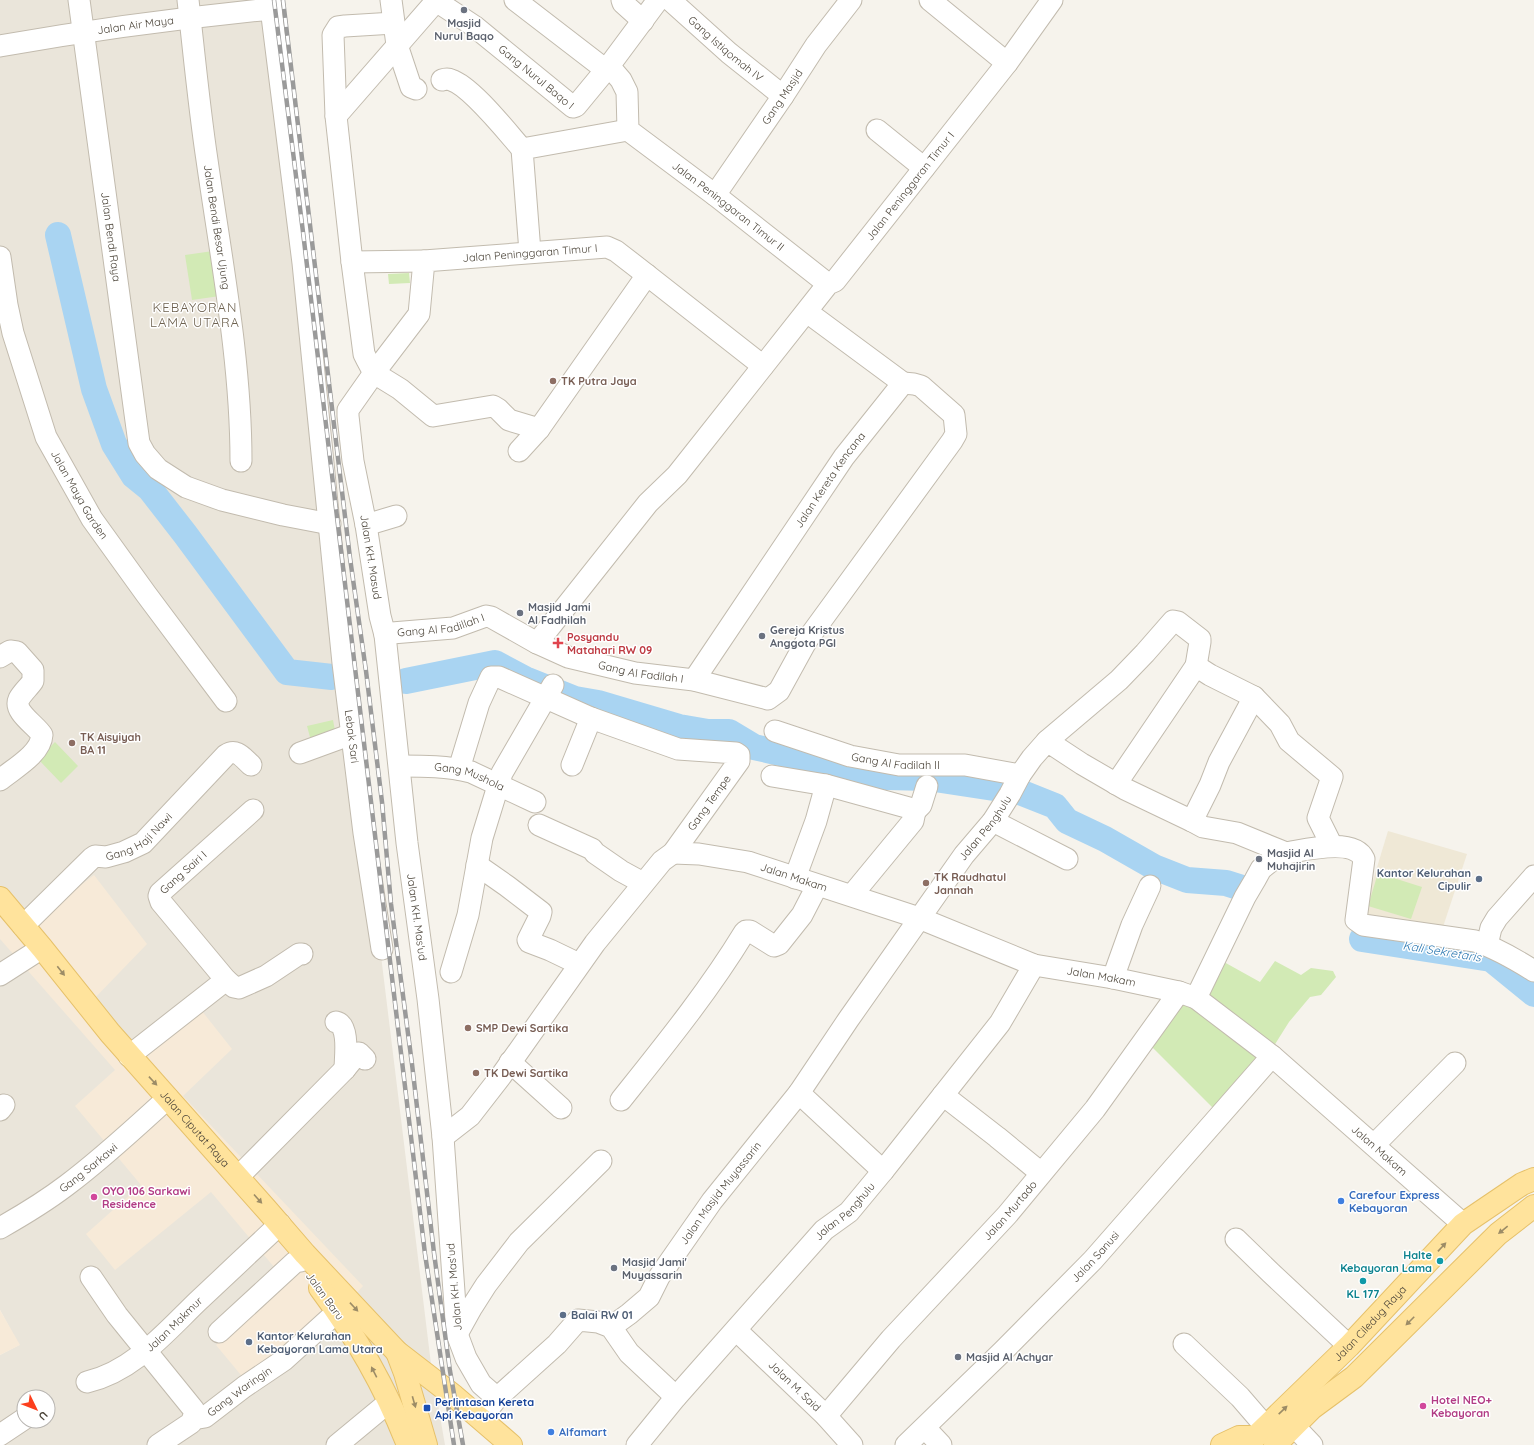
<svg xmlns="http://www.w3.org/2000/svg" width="1534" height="1445" font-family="Quicksand,sans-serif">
  <rect width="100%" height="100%" fill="#f6f3ec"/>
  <path fill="#eae5da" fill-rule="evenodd" d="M 0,0 L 264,0 L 431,1364 L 445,1445 L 0,1445 L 0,1355 L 19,1345 L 0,1310 ZM 24,1397 L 48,1397 L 48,1421 L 24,1421 Z"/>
  <g fill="#f7ead8">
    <path d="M 94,875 L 147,944 L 91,1002 L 142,1053 L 198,1006 L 232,1049 L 183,1096 L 363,1286 L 329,1323 L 255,1392 L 216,1345 L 285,1280 L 211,1192 L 115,1270 L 86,1234 L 141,1185 L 75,1106 L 115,1070 L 0,939 L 0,895 L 26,927 Z"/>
    <path d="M 0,1310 L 20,1345 L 0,1355 Z"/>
  </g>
  <path fill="#efe8d6" d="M 1388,831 L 1467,854 L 1441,933 L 1361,920 Z"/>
  <g fill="#d2eab5">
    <path d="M 213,251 L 220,296 L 192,300 L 185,255 Z"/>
    <path d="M 409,273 L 410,283 L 389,284 L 388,274 Z"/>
    <path d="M 333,720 L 336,736 L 311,741 L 307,726 Z"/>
    <path d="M 55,742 L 78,766 L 61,783 L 38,759 Z"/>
    <path d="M 1378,873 L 1422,887 L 1411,919 L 1368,906 Z"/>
    <path d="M 1275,961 L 1301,975 L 1311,968 L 1333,971 L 1336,977 L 1321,995 L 1310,997 L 1289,1022 L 1272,1049 L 1204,996 L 1224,962 L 1260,982 Z"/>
    <path d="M 1181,1001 L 1198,1006 L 1264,1058 L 1215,1110 L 1150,1045 Z"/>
  </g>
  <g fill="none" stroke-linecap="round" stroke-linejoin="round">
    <g stroke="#a9d4f2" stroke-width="26">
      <path d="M 58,235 L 94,389 L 114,444 L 134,476 L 150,489 L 185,534 L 287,672 L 332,677"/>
      <path d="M 406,681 L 495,663 L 525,679 L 575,699 L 598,703 L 679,727 L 708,732 L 729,732 L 754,747 L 887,777 L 928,778 L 1020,792 L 1055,806 L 1067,821 L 1105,839 L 1154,867 L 1187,880 L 1226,883 L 1245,889"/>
      <path d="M 1362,939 L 1491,959 L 1534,994"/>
    </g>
    <defs>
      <g id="minor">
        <path id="s1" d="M 79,0 L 139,443 L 145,454 L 158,469 L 186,487 L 222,500 L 283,515 L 330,524"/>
        <path id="s2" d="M 188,0 C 194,53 199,107 207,160 C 221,259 241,360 241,461"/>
        <path id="s3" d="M 270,0 L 303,263 L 343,663 L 364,833 L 382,949"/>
        <path d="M 391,0 L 397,45 L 411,87 L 416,89"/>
        <path d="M 515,0 L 606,70"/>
        <path d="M 622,0 L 623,3 L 643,21"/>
        <path id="s4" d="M 658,0 L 609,66 L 621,80 L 627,92 L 628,130 L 715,195 L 828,284"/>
        <path id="s5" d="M 670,0 L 729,53 L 783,96"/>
        <path d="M 930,0 L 1007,63"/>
        <path id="s6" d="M 436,1 L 474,26 L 573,107 L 576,106 L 609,66"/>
        <path d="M 394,23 L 345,26 L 338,27 L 333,35 L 336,116 L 352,262 L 424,261"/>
        <path id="s7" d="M 0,46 C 90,30 180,18 271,9"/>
        <path d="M 442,80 C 445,79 449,79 451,80 C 471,86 507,132 522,149"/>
        <path d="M 336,116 L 437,0"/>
        <path d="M 877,130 L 924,168"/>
        <path id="s8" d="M 715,195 L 783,96 L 816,45 L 851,0"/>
        <path d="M 530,252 L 522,149 L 628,130"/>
        <path id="s9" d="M 0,257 L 7,305 L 13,333 L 46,437 L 92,519 L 146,594 L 226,701"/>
        <path d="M 352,262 L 364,354 L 367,360 L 374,373 L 400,389 L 433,416 L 493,406 L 498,409 L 509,420 L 539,429"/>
        <path d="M 519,451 L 539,429 L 647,275"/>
        <path d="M 366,525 L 396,516"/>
        <path id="s10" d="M 385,635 L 392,633 L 453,628 L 486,616 L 491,617 L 537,643 L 568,657 L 635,673 L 694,680 L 768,699 L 779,691 L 807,640 L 952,441 L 956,434 L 954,415 L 921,386 L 914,384 L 903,383"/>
        <path id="s11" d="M 537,643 L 648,503 L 677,475 L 828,284 L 835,281 L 1007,63 L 1052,0"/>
        <path d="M 0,657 L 10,651 L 17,652 L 33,670 L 33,681 C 29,687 22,693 19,699 C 13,712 36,725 42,735 C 41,754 13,769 0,780"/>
        <path id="s12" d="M 694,680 L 844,457 L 903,383 L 807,312"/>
        <path id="s13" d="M 775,731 L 850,756 L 899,765 L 965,765 L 1020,775"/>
        <path d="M 1047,741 L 1119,680 L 1145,653 L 1173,621 L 1178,622 L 1200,639 L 1200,642 L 1196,666"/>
        <path d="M 300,753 L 352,734"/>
        <path d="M 572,765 L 591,718"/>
        <path id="s14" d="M 400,766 C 424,766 447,766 471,772 L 535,802"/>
        <path d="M 772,776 L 826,785 L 913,809 L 915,811"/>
        <path d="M 1116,784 L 1196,666 L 1210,675 L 1254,697 L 1280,724 L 1289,741 L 1332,777 L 1318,818 L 1332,846"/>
        <path d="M 915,811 L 921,805 L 927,786"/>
        <path d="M 993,821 L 1067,859"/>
        <path d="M 1192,821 L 1210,785 L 1219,762 L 1254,697"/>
        <path d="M 539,825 L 592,849 L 595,853 L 621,871 L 643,883"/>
        <path id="s15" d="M 673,853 L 699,854 L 748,862 L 919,918 L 1034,965 L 1113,978 L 1179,992 L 1196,998 L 1272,1056 L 1463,1224"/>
        <path d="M 1286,853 C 1305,850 1354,837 1364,859 L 1356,920 L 1363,925 L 1475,941 C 1496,948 1515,959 1534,971"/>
        <path d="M 477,865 L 507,886 L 541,912 L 540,916 L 528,940 L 529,942 L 550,950 L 579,964"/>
        <path d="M 795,878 L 816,821 L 826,785"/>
        <path d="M 852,895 L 913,821 L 915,811"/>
        <path id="s16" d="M 23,926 L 92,858 L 95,856 L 106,857 L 124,852 L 143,843 L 226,755 C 237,748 243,758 251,765"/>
        <path d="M 1487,945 L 1491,928 L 1497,918 L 1534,876"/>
        <path d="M 451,972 L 468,915 L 482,838 L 502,773 L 553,685"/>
        <path d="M 0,975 L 42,948"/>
        <path d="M 1113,978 L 1132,925 L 1150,886"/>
        <path id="s17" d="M 226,980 L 161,902 L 159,896 L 160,893 L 253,810"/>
        <path d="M 336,1022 C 350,1025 345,1058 345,1069"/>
        <path d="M 129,1056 L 226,980 L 234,987 L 239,988 L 266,976 L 299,954 L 302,954"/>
        <path d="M 510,1062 L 561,1108"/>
        <path d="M 799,1093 L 883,1171"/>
        <path d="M 943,1095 L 997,1137 L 1041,1173"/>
        <path d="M 621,1100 C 664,1046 708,992 744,933 L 746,931 L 750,931 L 774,946 L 779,944 L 802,915 L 817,886"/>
        <path d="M 0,1110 L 4,1105"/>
        <path id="s18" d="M 443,1137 L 470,1116 L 501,1076 L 595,943 L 662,861 L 673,853 L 739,761 L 739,755 L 736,753 L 678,749 L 591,718 L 499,677 L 491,677 L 479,703 L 459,769"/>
        <path d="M 1374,1145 L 1455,1063"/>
        <path d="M 238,1177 L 345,1069 L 358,1053 L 359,1053 L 365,1059"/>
        <path id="s19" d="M 0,1228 C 23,1215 46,1201 67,1185 C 102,1159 135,1128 168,1098"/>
        <path d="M 1236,1239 L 1271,1273 L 1349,1346"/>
        <path d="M 91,1277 L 117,1315 L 194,1410 L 194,1416 L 191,1423 L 158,1445"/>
        <path id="s20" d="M 611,1327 L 629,1314 L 649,1297 L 659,1277 L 712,1201 L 799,1093 L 848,1020 L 964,855 L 993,821 L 1010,794 L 1020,775 L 1032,758 L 1047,741 L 1082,764 L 1125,789 L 1192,821 L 1203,827 L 1237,833 L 1286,853 L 1271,861 L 1261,869 L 1255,880 L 1245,897 L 1196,998"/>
        <path id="s21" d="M 736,1330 L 826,1416 L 852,1445"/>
        <path d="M 219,1332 L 295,1262 L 301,1261"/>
        <path d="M 457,1334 L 472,1307 L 486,1285 L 519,1242 L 601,1161"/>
        <path d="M 1184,1344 L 1240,1397 L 1265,1426"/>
        <path id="s22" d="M 87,1382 C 132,1372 165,1333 197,1302 C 225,1276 252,1250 280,1224"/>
        <path id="s23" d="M 497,1398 L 481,1384 L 466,1358 L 457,1334 L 443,1137 L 428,999 L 407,843 L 385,635 L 380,616 L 366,525 L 353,461 L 348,416 L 348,410 L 374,373 L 419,314 L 424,261 L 607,247 L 616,251 L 647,275 L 763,366"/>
        <path d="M 489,1408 L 497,1398 L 557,1344 L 578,1320 L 598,1322 L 611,1327 L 629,1353 L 676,1397"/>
        <path id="s24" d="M 826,1416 L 891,1339 L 1007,1215 L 1095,1109 L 1179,992"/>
        <path id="s25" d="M 193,1419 L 205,1417 L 244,1387 L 284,1360 L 338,1311"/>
        <path d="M 1294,1426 L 1312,1445"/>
        <path d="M 925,1428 L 941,1445"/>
        <path d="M 0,1435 L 24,1419"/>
        <path d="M 337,1445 L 389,1402"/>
        <path id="s26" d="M 637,1445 L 676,1397 L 824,1230 L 849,1212 L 883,1171 L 1000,1023 L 1034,965"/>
        <path id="s27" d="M 906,1445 L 1003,1351 L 1093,1260 L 1272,1056"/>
      </g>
      <g id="major">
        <path id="s28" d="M 0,898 L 42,948 L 110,1033 L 267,1210 L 305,1254 L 397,1352 L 454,1396 L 511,1445"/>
        <path d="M 320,1288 C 356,1336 386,1389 408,1445"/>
        <path d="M 397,1352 L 405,1373 L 426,1445"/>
        <path d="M 1222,1445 L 1239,1437 L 1255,1437"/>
        <path id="s29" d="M 1247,1445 L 1349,1346 L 1463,1224 L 1522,1184 L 1534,1179"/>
        <path d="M 1275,1445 L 1312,1408 L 1354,1377 L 1498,1234 L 1534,1206"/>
      </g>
    </defs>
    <use href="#minor" stroke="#c2bbae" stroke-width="23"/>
    <use href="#major" stroke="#e6c16a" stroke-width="24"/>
    <use href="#minor" stroke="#fff" stroke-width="21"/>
    <use href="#major" stroke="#ffe39c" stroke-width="22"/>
    <defs>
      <g id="rail">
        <path d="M 274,0 L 303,232 L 425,1254 L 454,1445"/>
        <path d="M 283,0 L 350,558 L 366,671 L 382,802 L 391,904 L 412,1064 L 434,1253 L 450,1371 L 463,1445"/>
      </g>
    </defs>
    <use href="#rail" stroke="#9a9a9a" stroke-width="4.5"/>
    <use href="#rail" stroke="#fff" stroke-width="3" stroke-dasharray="9" stroke-linecap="butt"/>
  </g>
  <defs><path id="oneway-solid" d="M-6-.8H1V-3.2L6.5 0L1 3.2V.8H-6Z"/></defs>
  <g fill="#9c8c66">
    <use href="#oneway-solid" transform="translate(61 971) rotate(52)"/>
    <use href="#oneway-solid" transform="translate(153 1081) rotate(47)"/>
    <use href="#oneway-solid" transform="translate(258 1199) rotate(48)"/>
    <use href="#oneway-solid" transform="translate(1503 1230) rotate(141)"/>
    <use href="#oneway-solid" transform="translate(1442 1247) rotate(-47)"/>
    <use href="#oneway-solid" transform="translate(354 1307) rotate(47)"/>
    <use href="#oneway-solid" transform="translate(1410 1321) rotate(135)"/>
    <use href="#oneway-solid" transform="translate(374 1372) rotate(-117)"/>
    <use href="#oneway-solid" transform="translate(414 1402) rotate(74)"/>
    <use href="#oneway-solid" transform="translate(1283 1410) rotate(-44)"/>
  </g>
  <g fill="#6b7280" stroke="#fff" stroke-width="1.5">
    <circle cx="464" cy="10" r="4"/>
    <circle cx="520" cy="613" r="4"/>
    <circle cx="762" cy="636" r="4"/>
    <circle cx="1259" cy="859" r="4"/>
    <circle cx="614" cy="1268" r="4"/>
    <circle cx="958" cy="1357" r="4"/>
  </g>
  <g fill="#8d6e63" stroke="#fff" stroke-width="1.5">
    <circle cx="553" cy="381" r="4"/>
    <circle cx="72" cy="743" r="4"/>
    <circle cx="926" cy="883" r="4"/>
    <circle cx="468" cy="1028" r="4"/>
    <circle cx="476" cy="1073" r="4"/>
  </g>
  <path fill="#e0444e" stroke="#fff" stroke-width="1.5" d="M556 637h4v4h4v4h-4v4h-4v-4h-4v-4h4z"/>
  <g fill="#5c6f8a" stroke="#fff" stroke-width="1.5">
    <circle cx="1479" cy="879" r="4"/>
    <circle cx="563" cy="1315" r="4"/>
    <circle cx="249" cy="1342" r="4"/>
  </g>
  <g fill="#d1479c" stroke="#fff" stroke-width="1.5">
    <circle cx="94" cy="1197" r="4"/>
    <circle cx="1423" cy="1406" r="4"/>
  </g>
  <g fill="#3f7fe0" stroke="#fff" stroke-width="1.5">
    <circle cx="1341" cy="1201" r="4"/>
    <circle cx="551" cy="1432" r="4"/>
  </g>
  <g fill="#0f9aa8" stroke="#fff" stroke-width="1.5">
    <circle cx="1440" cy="1261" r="4"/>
    <circle cx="1363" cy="1281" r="4"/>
  </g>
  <rect fill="#1a4fb4" stroke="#fff" stroke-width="1.5" x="423" y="1404" width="8" height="8" rx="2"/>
  <g text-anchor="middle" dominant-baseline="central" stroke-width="3" stroke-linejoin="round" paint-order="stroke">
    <g font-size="11" font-weight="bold" fill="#5b616d" stroke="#fff" text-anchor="start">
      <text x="464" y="23" text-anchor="middle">Masjid<tspan x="464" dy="13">Nurul Baqo</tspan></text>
      <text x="528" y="607">Masjid Jami<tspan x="528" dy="13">Al Fadhilah</tspan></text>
      <text x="770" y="630">Gereja Kristus<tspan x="770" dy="13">Anggota PGI</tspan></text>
      <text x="1267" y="853">Masjid Al<tspan x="1267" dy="13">Muhajirin</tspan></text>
      <text x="622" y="1262">Masjid Jami'<tspan x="622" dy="13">Muyassarin</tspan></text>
      <text x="966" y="1357">Masjid Al Achyar</text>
    </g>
    <g font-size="11" fill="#4b4439" stroke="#fff">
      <text stroke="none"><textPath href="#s7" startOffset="137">Jalan Air Maya</textPath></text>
      <text stroke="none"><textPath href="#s5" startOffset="74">Gang Istiqomah IV</textPath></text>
      <text stroke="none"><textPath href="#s6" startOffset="126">Gang Nurul Baqo I</textPath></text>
      <text stroke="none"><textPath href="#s8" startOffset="119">Gang Masjid</textPath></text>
      <text stroke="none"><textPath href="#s11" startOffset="591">Jalan Peninggaran Timur I</textPath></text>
      <text stroke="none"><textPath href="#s4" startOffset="278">Jalan Peninggaran Timur II</textPath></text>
      <text stroke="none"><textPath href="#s2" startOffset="229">Jalan Bendi Besar Ujung</textPath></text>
      <text stroke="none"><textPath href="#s1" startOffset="239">Jalan Bendi Raya</textPath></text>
      <text stroke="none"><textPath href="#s23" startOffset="1287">Jalan Peninggaran Timur I</textPath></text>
      <text stroke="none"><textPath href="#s12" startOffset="242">Jalan Kereta Kencana</textPath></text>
      <text stroke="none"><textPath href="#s9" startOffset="253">Jalan Maya Garden</textPath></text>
      <text transform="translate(371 557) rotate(81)">Jalan KH. Masud</text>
      <text stroke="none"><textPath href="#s10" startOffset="57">Gang Al Fadillah I</textPath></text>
      <text stroke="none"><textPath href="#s10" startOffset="270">Gang Al Fadilah I</textPath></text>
      <text stroke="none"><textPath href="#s3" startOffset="741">Lebak Sari</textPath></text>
      <text stroke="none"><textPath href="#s13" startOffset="125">Gang Al Fadilah II</textPath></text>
      <text stroke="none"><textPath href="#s14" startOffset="71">Gang Mushola</textPath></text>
      <text stroke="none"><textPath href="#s18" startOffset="429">Gang Tempe</textPath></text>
      <text stroke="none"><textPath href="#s20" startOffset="626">Jalan Penghulu</textPath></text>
      <text stroke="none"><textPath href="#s16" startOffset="151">Gang Haji Nawi</textPath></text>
      <text stroke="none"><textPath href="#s17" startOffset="142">Gang Sairi I</textPath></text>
      <text stroke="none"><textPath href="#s15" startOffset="124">Jalan Makam</textPath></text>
      <text transform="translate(417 917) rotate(82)">Jalan KH. Mas'ud</text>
      <text stroke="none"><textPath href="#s15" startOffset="448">Jalan Makam</textPath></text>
      <text stroke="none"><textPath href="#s28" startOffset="302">Jalan Ciputat Raya</textPath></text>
      <text stroke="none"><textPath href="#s15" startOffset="784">Jalan Makam</textPath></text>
      <text stroke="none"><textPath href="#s19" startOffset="107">Gang Sarkawi</textPath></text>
      <text stroke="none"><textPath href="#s20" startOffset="175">Jalan Masjid Muyassarin</textPath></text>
      <text stroke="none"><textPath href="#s24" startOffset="276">Jalan Murtado</textPath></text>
      <text stroke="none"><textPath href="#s26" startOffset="313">Jalan Penghulu</textPath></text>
      <text stroke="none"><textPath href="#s27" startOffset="267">Jalan Sanusi</textPath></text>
      <text transform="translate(454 1287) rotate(-95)">Jalan KH. Mas'ud</text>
      <text transform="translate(325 1296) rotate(54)">Jalan Baru</text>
      <text stroke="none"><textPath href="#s29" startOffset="173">Jalan Ciledug Raya</textPath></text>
      <text stroke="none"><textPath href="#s22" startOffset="106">Jalan Makmur</textPath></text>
      <text stroke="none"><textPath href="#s21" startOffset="81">Jalan M. Said</textPath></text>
      <text stroke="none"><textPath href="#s25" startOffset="55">Gang Waringin</textPath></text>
    </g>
    <g font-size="11" font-weight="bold" fill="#785e54" stroke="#fff" text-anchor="start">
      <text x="561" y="381">TK Putra Jaya</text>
      <text x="80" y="737">TK Aisyiyah<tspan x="80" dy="13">BA 11</tspan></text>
      <text x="934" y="877">TK Raudhatul<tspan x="934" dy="13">Jannah</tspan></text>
      <text x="476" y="1028">SMP Dewi Sartika</text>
      <text x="484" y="1073">TK Dewi Sartika</text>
    </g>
    <g font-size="11" font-weight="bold" fill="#be3a42" stroke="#fff" text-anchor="start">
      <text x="567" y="637">Posyandu<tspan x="567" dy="13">Matahari RW 09</tspan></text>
    </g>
    <g font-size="11" font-weight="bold" fill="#4e5e75" stroke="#fff" text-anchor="start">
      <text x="1471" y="873" text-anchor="end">Kantor Kelurahan<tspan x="1471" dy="13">Cipulir</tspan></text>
      <text x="571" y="1315">Balai RW 01</text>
      <text x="257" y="1336">Kantor Kelurahan<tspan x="257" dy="13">Kebayoran Lama Utara</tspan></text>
    </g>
    <g font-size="11" font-weight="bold" fill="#b23c85" stroke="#fff" text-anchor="start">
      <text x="102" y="1191">OYO 106 Sarkawi<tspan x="102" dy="13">Residence</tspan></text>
      <text x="1431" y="1400">Hotel NEO+<tspan x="1431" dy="13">Kebayoran</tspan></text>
    </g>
    <g font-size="11" font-weight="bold" fill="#366cbe" stroke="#fff" text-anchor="start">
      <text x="1349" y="1195">Carefour Express<tspan x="1349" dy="13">Kebayoran</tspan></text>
      <text x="559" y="1432">Alfamart</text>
    </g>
    <g font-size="11" font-weight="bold" fill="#0d838f" stroke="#fff" text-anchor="end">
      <text x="1432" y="1255">Halte<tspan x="1432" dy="13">Kebayoran Lama</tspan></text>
      <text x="1363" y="1294" text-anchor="middle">KL 177</text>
    </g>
    <g font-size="11" font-weight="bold" fill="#164399" stroke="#fff" text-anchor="start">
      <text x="435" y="1402">Perlintasan Kereta<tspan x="435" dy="13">Api Kebayoran</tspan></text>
    </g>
    <g font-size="12" font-style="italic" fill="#2e7ab2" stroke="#fff">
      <text transform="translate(1442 951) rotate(9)">Kali Sekretaris</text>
    </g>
    <g font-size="13" letter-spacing="1" fill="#6e6250" stroke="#fff">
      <text x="195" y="307">KEBAYORAN<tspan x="195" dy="15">LAMA UTARA</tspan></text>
    </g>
  </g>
  <g transform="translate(36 1409) rotate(133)"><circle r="19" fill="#ffffff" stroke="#b7b4b0"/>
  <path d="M0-3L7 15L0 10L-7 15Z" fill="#fc3f1d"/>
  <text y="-6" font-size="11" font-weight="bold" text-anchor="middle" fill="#4b4439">U</text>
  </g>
</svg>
